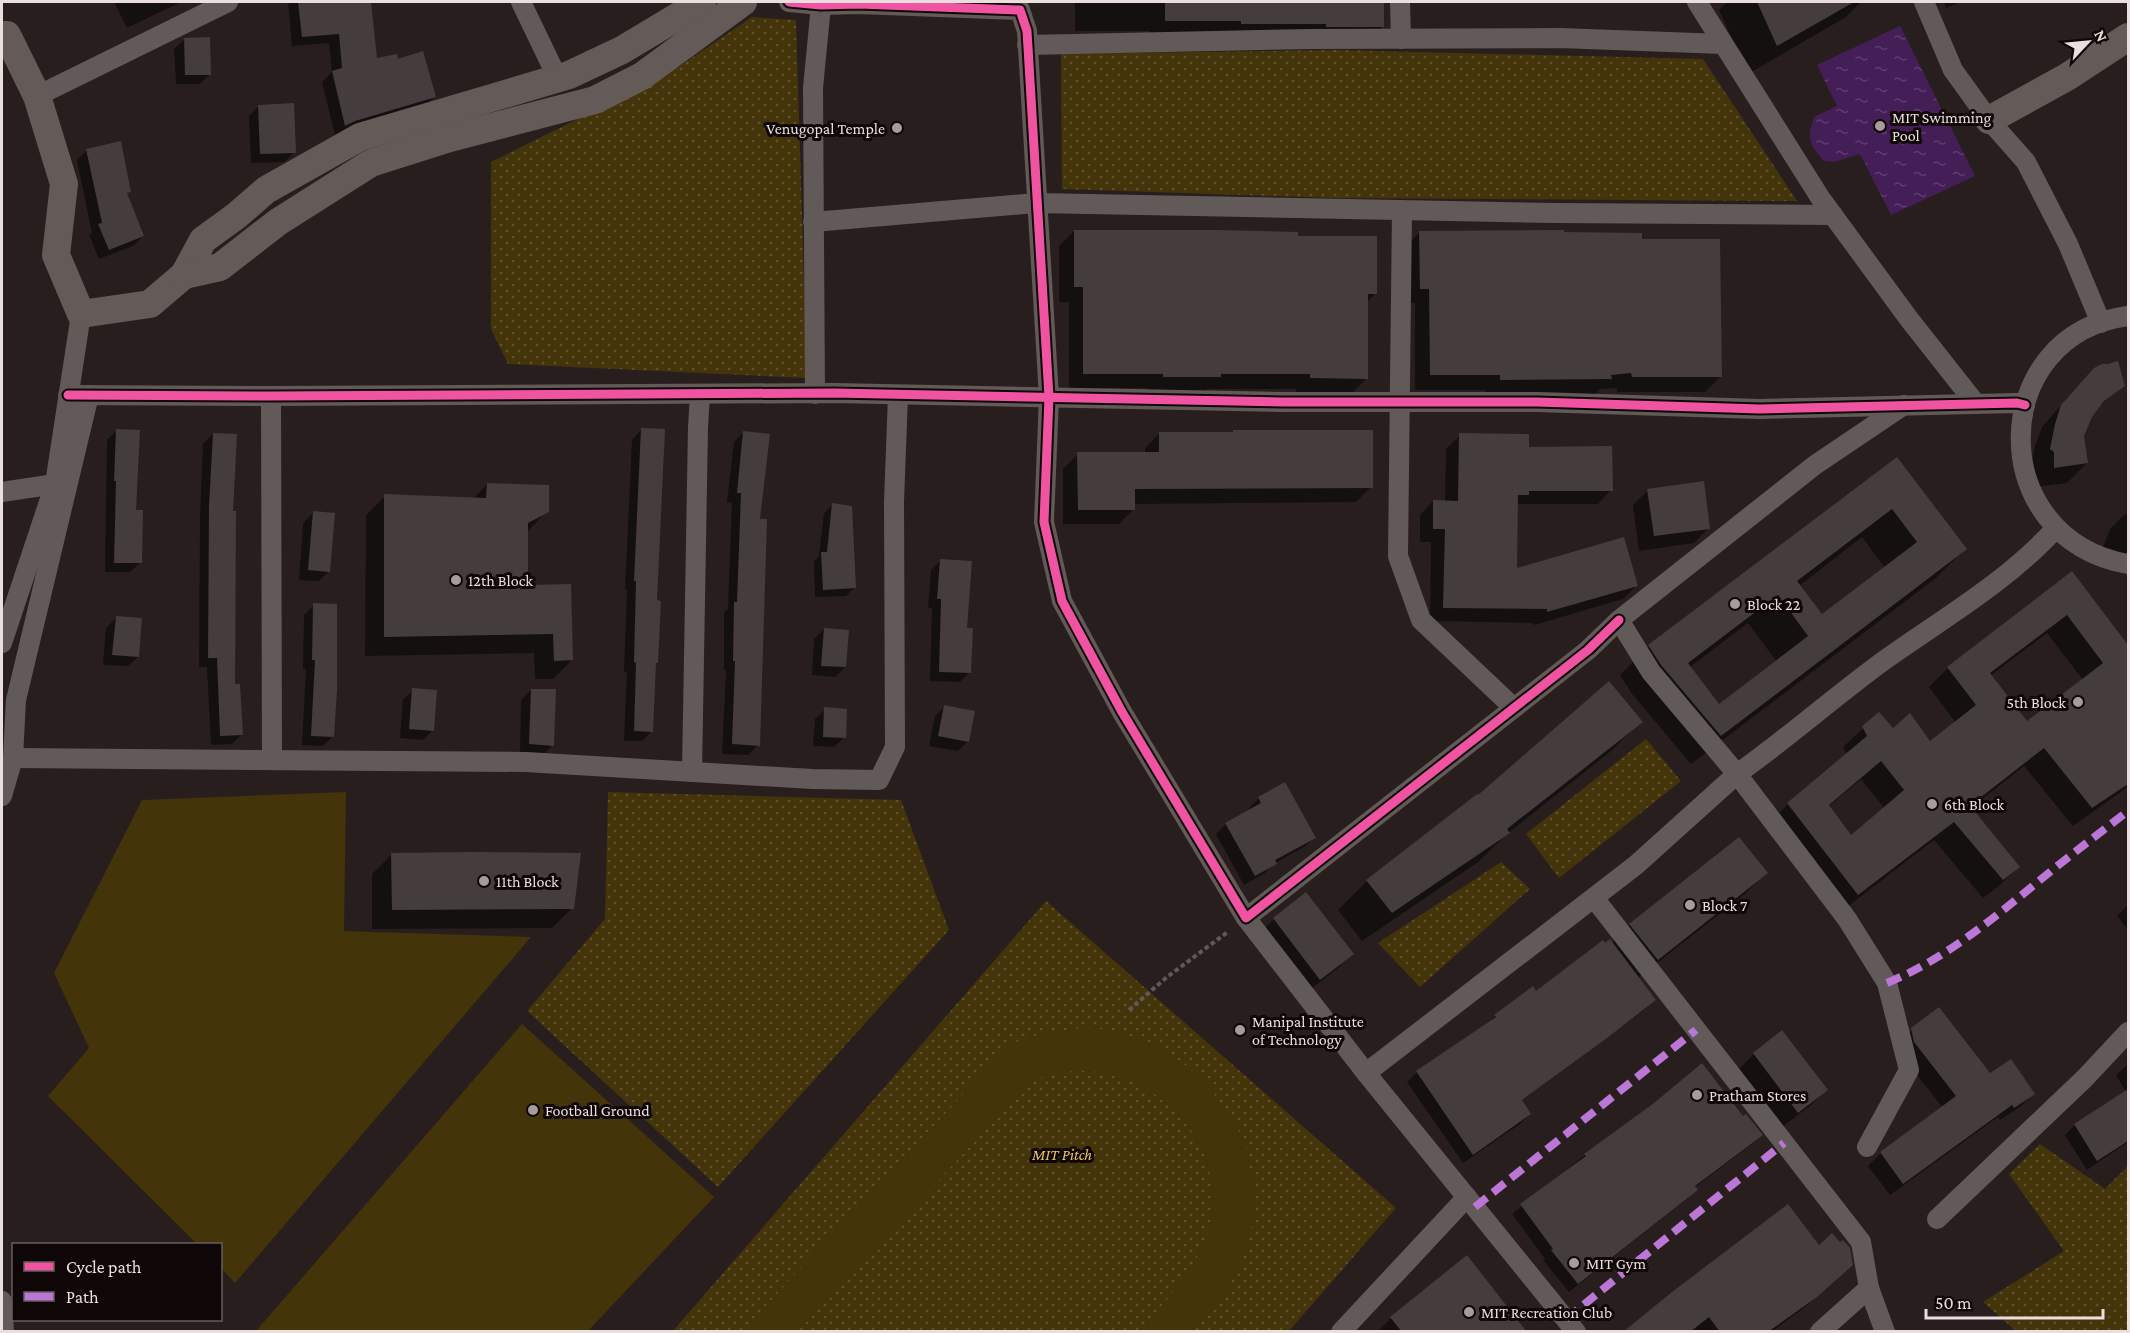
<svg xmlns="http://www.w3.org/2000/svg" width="2130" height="1333" font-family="'Crimson Pro',serif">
  <defs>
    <pattern id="grass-dots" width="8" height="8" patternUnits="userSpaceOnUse" patternTransform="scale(1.5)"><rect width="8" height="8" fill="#43340a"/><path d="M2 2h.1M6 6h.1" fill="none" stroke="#5e512d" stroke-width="1.8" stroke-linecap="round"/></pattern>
    <pattern id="water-ripples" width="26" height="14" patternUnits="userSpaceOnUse" patternTransform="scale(1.5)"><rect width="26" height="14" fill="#441e57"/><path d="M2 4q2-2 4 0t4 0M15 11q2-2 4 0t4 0" fill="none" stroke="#5f3e6f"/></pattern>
  </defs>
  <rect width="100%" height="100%" fill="#281e1e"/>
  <g fill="url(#grass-dots)">
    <path d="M 752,17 L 796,20 L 807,378 L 508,364 L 491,329 L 491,162 L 665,76 Z"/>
    <path d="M 1336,50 L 1703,59 L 1797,201 L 1335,198 L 1062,189 L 1061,54 Z"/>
    <path d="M 1646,739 L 1681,781 L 1559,878 L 1526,834 Z"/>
    <path d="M 608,792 L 901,800 L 949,930 L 718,1187 L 527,1011 L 605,919 Z"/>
    <path d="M 1501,862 L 1530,889 L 1420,987 L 1378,943 Z"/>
    <path d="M 1046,901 L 1396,1208 L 1289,1331 L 672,1332 Z"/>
    <path d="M 2040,1144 L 2105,1189 L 2128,1166 L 2128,1331 L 2016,1331 L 1983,1302 L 2064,1251 L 2009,1174 Z"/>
  </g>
  <g fill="#43340a">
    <path d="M 346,792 L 344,931 L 531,937 L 235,1283 L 221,1268 L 220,1244 L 197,1244 L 48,1096 L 89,1048 L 54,973 L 142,800 Z"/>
    <path d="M 522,1024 L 714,1197 L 588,1331 L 256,1331 Z"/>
    <path d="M 1088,1028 L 1112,1030 L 1149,1042 L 1176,1058 L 1206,1082 L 1243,1137 L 1252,1176 L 1254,1217 L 1245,1254 L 1226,1292 L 1194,1331 L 1140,1331 C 1169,1296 1207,1260 1212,1212 C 1222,1117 1118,1041 1030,1082 L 798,1331 L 749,1331 L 760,1312 L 1010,1044 C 1036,1034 1060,1030 1088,1028 Z"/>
  </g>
  <path fill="url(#water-ripples)" d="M 1900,26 L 1975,176 L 1891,215 L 1860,154 L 1834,162 L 1824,161 C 1809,144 1807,139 1814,117 L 1837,106 L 1817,65 Z"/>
  <g fill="#0007" fill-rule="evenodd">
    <path d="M 114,2 L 181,2 L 127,28 Z"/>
    <path d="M 288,2 L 369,2 L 376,60 L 396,61 L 434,97 L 425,107 L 335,135 L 322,82 L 332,72 L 329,43 L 292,46 Z"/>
    <path d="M 1075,2 L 1383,2 L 1383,26 L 1368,41 L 1150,35 L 1150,31 L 1075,31 Z"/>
    <path d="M 1727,2 L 1861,2 L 1846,17 L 1748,74 L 1719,10 Z"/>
    <path d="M 1944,2 L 1961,2 L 1946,8 Z"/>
    <path d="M 184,40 L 210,74 L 200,84 L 176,84 L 174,49 Z"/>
    <path d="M 259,106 L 294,153 L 284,162 L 251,163 L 249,116 Z"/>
    <path d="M 87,150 L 130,191 L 126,195 L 143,236 L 133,246 L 99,259 L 89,235 L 92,233 L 77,160 Z"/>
    <path d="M 1074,231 L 1296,238 L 1376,293 L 1366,303 L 1367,378 L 1352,393 L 1296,393 L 1296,389 L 1207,389 L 1204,392 L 1148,392 L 1148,388 L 1069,388 L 1069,302 L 1059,302 L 1059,246 Z"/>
    <path d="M 1420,232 L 1563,234 L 1640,240 L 1720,377 L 1705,392 L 1617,392 L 1617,388 L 1600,389 L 1595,394 L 1485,394 L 1485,390 L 1415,390 L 1415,303 L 1405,303 L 1405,247 Z"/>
    <path d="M 2123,385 L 2092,413 L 2083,436 L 2087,463 L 2067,483 L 2034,487 L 2030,470 L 2035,446 L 2042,427 L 2074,390 Z"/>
    <path d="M 117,430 L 134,511 L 140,563 L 130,572 L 105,572 L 107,440 Z"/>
    <path d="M 641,430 L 656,602 L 657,663 L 654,665 L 652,731 L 642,741 L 624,741 L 627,672 L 624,672 L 627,590 L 625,590 L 632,440 Z"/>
    <path d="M 744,432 L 759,520 L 758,745 L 748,755 L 722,754 L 726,670 L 724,670 L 724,613 L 728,609 L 732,503 L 727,502 L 734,442 Z"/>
    <path d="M 1160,433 L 1371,487 L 1356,502 L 1134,504 L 1134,509 L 1119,524 L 1063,524 L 1063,469 L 1078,454 L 1145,454 L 1145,448 Z"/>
    <path d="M 213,434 L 231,512 L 234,686 L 242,734 L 232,744 L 211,745 L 207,667 L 199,667 L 200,517 L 203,444 Z"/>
    <path d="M 1460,435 L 1528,449 L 1611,490 L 1598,504 L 1517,504 L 1515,570 L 1636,586 L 1623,599 L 1534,625 L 1533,623 L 1430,621 L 1431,542 L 1420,542 L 1420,515 L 1433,501 L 1445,502 L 1446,449 Z"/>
    <path d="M 1897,459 L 1965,549 L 1936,578 L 1691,764 L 1632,694 L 1620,675 L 1649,646 ZM 1862,537 L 1885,568 L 1822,616 L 1799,586 ZM 1748,623 L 1777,662 L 1719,706 L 1690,667 Z"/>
    <path d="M 487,484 L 547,511 L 528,531 L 526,587 L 572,660 L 553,679 L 535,679 L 534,653 L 365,656 L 366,515 L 385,496 L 473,499 Z"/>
    <path d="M 1648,490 L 1709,528 L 1694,543 L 1639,551 L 1633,505 Z"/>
    <path d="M 832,505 L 855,587 L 846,596 L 815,597 L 814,562 L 819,556 L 824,513 Z"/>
    <path d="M 313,513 L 329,571 L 319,581 L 299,580 L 303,523 Z"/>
    <path d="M 2125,514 L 2128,515 L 2128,567 L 2099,557 L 2110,529 Z"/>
    <path d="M 941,560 L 966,630 L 970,672 L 960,682 L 930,681 L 932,608 L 928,608 L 931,570 Z"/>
    <path d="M 2072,573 L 2128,648 L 2128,787 L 2073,826 L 2024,766 L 1970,809 L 2018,867 L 1999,886 L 1983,898 L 1934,840 L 1838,914 L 1769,823 L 1788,804 L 1847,754 L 1843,747 L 1879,714 L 1893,730 L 1930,743 L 1956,723 L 1929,687 L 1948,668 ZM 2047,633 L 2083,680 L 2026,723 L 1990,676 ZM 1861,779 L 1885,809 L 1851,837 L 1828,807 Z"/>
    <path d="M 314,605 L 333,736 L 323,746 L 302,745 L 306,669 L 303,669 L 304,615 Z"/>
    <path d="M 116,618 L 138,657 L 128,666 L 103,665 L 106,628 Z"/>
    <path d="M 824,629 L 845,667 L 835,677 L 812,675 L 814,639 Z"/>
    <path d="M 413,690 L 433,730 L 423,740 L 400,738 L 403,700 Z"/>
    <path d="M 531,690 L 553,745 L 543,755 L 520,754 L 521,700 Z"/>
    <path d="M 944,707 L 968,741 L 958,751 L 929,746 L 935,716 Z"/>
    <path d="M 825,709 L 844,738 L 834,747 L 813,746 L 815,719 Z"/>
    <path d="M 1640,722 L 1611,751 L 1506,835 L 1478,862 L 1362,941 L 1338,910 L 1367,881 Z"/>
    <path d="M 1259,798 L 1314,838 L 1304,847 L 1275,863 L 1265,873 L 1244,885 L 1216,834 L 1226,824 L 1250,811 L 1249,808 Z"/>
    <path d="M 392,854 L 572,908 L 552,928 L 372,929 L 372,874 Z"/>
    <path d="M 1766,873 L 1746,893 L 1638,978 L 1654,1000 L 1644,1010 L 1521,1101 L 1530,1114 L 1520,1124 L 1463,1163 L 1407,1082 L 1417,1072 L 1486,1026 L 1495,1016 L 1536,993 L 1605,945 L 1612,943 L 1630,925 Z"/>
    <path d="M 1306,894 L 1352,954 L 1337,969 L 1304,994 L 1259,934 L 1274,919 Z"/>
    <path d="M 2128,905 L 2128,930 L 2117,916 Z"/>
    <path d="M 1912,1030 L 1990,1075 L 2033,1094 L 2020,1107 L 2000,1120 L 1998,1117 L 1890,1195 L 1868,1166 L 1881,1153 L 1943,1108 L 1902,1056 L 1899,1043 Z"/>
    <path d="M 1754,1054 L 1826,1090 L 1811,1105 L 1782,1127 L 1739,1069 Z"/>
    <path d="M 2128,1064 L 2128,1142 L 2087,1170 L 2065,1135 L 2075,1125 L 2126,1092 L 2116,1075 Z"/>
    <path d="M 1743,1118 L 1761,1135 L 1752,1144 L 1694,1188 L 1696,1190 L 1687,1199 L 1569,1292 L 1543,1260 L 1545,1259 L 1512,1214 L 1585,1155 Z"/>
    <path d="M 1840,1276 L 1804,1308 L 1771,1332 L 1625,1332 Z"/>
    <path d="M 1391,1318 L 1525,1332 L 1377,1332 Z"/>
  </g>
  <g fill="#443c3d" fill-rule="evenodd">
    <path d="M 298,2 L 371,2 L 377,58 L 397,54 L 398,59 L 423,51 L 436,97 L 355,121 L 345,126 L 332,71 L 342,68 L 339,34 L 302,37 Z"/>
    <path d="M 1165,2 L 1384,2 L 1384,27 L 1326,27 L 1326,24 L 1241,24 L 1241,21 L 1165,21 Z"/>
    <path d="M 1757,2 L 1854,2 L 1777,46 Z"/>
    <path d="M 210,37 L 211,75 L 185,75 L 184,38 Z"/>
    <path d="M 294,103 L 296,153 L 260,154 L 258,105 Z"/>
    <path d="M 121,141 L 131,192 L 127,193 L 144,236 L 109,250 L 98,224 L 102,223 L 86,149 Z"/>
    <path d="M 1074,230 L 1215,230 L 1298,232 L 1298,236 L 1377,236 L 1377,294 L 1368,294 L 1368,379 L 1310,378 L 1310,374 L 1221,374 L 1221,377 L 1163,377 L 1163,374 L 1083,374 L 1083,287 L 1074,287 Z"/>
    <path d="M 1564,230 L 1564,232 L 1642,233 L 1642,239 L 1720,239 L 1722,377 L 1632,377 L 1631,373 L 1611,375 L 1612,379 L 1500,380 L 1500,375 L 1430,375 L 1429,289 L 1420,289 L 1419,231 Z"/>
    <path d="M 2118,361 L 2125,386 L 2104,401 L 2092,417 L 2084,436 L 2088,463 L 2054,468 L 2054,452 L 2050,449 L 2055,424 L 2061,405 L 2094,368 L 2102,364 L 2108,364 Z"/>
    <path d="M 641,428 L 665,429 L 657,600 L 661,601 L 658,663 L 656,663 L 653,732 L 634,731 L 636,663 L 634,662 L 636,581 L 634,581 Z"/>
    <path d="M 116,429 L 140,430 L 136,510 L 143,510 L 142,563 L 114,563 L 116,481 L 114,481 Z"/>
    <path d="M 1233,430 L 1373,430 L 1373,488 L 1135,489 L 1135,510 L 1078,510 L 1077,452 L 1159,452 L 1159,432 L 1233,432 Z"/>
    <path d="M 743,431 L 770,434 L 760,519 L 767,519 L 760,746 L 732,744 L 735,661 L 733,661 L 734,602 L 737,602 L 741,493 L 737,493 Z"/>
    <path d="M 213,433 L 237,434 L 233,511 L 236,511 L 235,684 L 240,684 L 243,735 L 220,736 L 217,658 L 208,658 L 209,506 Z"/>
    <path d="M 1459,433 L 1529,434 L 1529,447 L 1612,446 L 1613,491 L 1529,491 L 1529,495 L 1518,495 L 1517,568 L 1624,537 L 1638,586 L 1547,612 L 1547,609 L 1443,608 L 1445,529 L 1433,529 L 1433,500 L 1458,501 Z"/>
    <path d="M 1897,457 L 1967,549 L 1721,736 L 1661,665 L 1648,645 ZM 1892,509 L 1917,542 L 1822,614 L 1797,581 ZM 1778,595 L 1808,636 L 1719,704 L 1688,663 Z"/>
    <path d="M 1704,481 L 1710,529 L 1654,536 L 1647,489 Z"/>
    <path d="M 487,483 L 549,485 L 549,512 L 528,523 L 528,585 L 571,584 L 573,660 L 554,661 L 553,634 L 384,637 L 384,494 L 486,498 Z"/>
    <path d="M 832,503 L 852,506 L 856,588 L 823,590 L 821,552 L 827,552 Z"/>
    <path d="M 313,511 L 335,513 L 330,572 L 308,570 Z"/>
    <path d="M 940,559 L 972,561 L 967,628 L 973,628 L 971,673 L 939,672 L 941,599 L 937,599 Z"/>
    <path d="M 2072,571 L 2128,645 L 2128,784 L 2092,808 L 2044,748 L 1976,801 L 1977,803 L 1972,808 L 2020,867 L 2003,880 L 1954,822 L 1858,895 L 1787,803 L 1867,736 L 1862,726 L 1879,712 L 1893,728 L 1910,713 L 1930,741 L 1976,705 L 1947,667 ZM 2067,615 L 2103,663 L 2027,721 L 1990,673 ZM 1881,761 L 1904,790 L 1851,835 L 1829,805 Z"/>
    <path d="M 313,603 L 337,604 L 337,690 L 334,737 L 311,736 L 315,660 L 312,660 Z"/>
    <path d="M 116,616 L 142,618 L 139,657 L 112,655 Z"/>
    <path d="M 824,628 L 849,630 L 846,667 L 821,666 Z"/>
    <path d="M 1609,681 L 1643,722 L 1507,829 L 1510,833 L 1392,913 L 1366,880 L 1477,794 L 1478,795 Z"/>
    <path d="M 412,688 L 437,690 L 434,731 L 409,729 Z"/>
    <path d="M 531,689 L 556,689 L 554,746 L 529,744 Z"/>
    <path d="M 944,705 L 975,711 L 969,742 L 938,736 Z"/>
    <path d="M 824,707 L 847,709 L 846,738 L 823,737 Z"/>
    <path d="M 1285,782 L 1316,838 L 1275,860 L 1277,864 L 1255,876 L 1225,823 L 1261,803 L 1258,797 Z"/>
    <path d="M 1739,837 L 1768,873 L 1658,960 L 1629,924 Z"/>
    <path d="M 470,852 L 581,853 L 574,909 L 392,910 L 391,853 Z"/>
    <path d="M 1306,892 L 1354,954 L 1320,980 L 1273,918 Z"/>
    <path d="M 1610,939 L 1656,1000 L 1607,1038 L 1522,1100 L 1531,1114 L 1473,1155 L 1416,1071 L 1496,1017 L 1494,1015 L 1533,986 L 1536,991 L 1603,940 L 1605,943 Z"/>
    <path d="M 1939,1007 L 1990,1073 L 2011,1059 L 2035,1094 L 2014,1108 L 2012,1105 L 1903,1184 L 1880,1152 L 1956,1096 L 1914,1042 L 1911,1028 Z"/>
    <path d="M 1782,1030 L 1828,1090 L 1798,1113 L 1753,1053 Z"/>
    <path d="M 1702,1063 L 1743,1116 L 1746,1114 L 1763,1135 L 1695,1186 L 1698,1190 L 1578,1284 L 1551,1250 L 1553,1249 L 1520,1204 L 1586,1156 L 1584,1154 L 1654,1103 Z"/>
    <path d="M 2128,1089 L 2128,1141 L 2097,1161 L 2074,1124 Z"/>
    <path d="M 1788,1204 L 1819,1245 L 1832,1233 L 1840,1242 L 1843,1240 L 1850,1248 L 1853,1265 L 1817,1297 L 1768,1332 L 1720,1332 L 1709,1317 L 1690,1332 L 1623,1332 L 1672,1292 Z"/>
    <path d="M 1467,1255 L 1527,1332 L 1402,1332 L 1390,1317 Z"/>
  </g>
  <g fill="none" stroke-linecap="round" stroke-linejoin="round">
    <path stroke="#605958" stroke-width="4" stroke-dasharray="4.5 3" stroke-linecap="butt" d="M 1129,1010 L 1167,977 L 1229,931"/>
    <g stroke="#625a59" stroke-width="20">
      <path d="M 521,2 L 558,79"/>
      <path d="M 789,2 L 821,5 L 859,4 L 1020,10 L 1027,31 L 1049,397 L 1044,522 L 1062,601 L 1122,712 L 1246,918 L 1588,650 L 1619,620"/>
      <path d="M 1400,2 L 1401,39"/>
      <path d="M 1697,2 L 1821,199 L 1909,319 L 1976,404"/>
      <path d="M 1924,2 L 1953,70 L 1989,120 L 2026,162 L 2068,244 L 2101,323"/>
      <path d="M 1027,45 L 1311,39 L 1560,38 L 1723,44"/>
      <path d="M 37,96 L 228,2"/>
      <path d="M 1402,210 L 1398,556 L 1421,620 L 1514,708"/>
      <path d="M 813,222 L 1036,203 L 1555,213 L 1833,215"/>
      <path d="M 2128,316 C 1987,334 1983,538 2128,564"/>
      <path d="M 815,394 L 813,88 L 821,5"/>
      <path d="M 68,395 L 271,396 L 834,393 L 1283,402 L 1537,402 L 1760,409 L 2017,403 L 2025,405"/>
      <path d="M 271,396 L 272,759"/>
      <path d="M 1904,405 L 1815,465 L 1619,620 L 1651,672 L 1737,774 C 1788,738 1835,696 1886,659 C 1944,618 2008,581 2056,528"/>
      <path d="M 2,492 L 55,484"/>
      <path d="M 2,643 L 55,484 L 81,314"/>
      <path d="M 13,758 L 526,762 L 812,779 L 879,780 L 895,747 L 894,502 L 898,395"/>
      <path d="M 692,772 L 698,427 L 700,394"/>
      <path d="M 2,796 L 13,758 L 16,700 L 89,395"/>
      <path d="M 1594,898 L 1861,1242 L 1869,1288"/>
      <path d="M 1246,918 L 1366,1073"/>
      <path d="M 1937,1219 L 2085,1078 L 2128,1032"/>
      <path d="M 2,1301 L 4,1332"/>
      <path d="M 1341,1332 L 1467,1197"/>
      <path d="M 1576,1332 L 1366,1073 L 1636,865 L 1737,774 L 1847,919 L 1887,983 L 1909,1070 L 1867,1147"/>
      <path d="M 1820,1332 L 1869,1288 L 1885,1332"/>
    </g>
    <g stroke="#645a57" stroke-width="28">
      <path d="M 2,35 L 7,35 L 37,96 L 64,184 L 56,255 L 81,314 L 150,304 L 184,275 L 203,240 L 236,216 L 266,190 L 360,137 L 569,75 L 622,50 L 702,2"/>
      <path d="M 1989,120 L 2067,77 L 2128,37"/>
      <path d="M 184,275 L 220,267 L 278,222 L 371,163 L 450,138 L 595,100 L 642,76 L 743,2"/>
    </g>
    <g stroke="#ba77d6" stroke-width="8" stroke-dasharray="15 8" stroke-linecap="butt">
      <path d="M 1887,983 C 1946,959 1996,916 2045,876 C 2073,853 2101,832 2128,811"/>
      <path d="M 1475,1207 L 1696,1030"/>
      <path d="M 1566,1319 L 1784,1143"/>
    </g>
    <defs>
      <g id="cycleway">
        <path d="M 789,2 L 821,5 L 859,4 L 1020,10 L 1027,31 L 1049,397 L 1044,522 L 1062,601 L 1122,712 L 1246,918 L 1588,650 L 1619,620"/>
        <path d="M 68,395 L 271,396 L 834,393 L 1283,402 L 1537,402 L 1760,409 L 2017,403 L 2025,405"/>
      </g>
    </defs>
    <use href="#cycleway" stroke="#0f0707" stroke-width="13"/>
    <use href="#cycleway" stroke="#f153a3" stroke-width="9"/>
  </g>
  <g fill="#a79b9b" stroke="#0f0707" stroke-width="2">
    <circle cx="1880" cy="126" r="6"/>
    <circle cx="897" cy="128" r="6"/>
    <circle cx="456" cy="580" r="6"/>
    <circle cx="1735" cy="604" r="6"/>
    <circle cx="2078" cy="702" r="6"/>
    <circle cx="1932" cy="804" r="6"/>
    <circle cx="484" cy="881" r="6"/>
    <circle cx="1690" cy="905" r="6"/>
    <circle cx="1240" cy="1030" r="6"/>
    <circle cx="1697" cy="1095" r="6"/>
    <circle cx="533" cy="1110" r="6"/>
    <circle cx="1574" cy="1263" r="6"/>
    <circle cx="1469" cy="1312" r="6"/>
  </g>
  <g text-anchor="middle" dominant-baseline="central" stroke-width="6" stroke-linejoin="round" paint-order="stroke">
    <g font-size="16" fill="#ebdede" stroke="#0f0707" text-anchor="start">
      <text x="1892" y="117">MIT Swimming<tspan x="1892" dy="18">Pool</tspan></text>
      <text x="885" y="128" text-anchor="end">Venugopal Temple</text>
      <text x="468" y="580">12th Block</text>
      <text x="1747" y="604">Block 22</text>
      <text x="2066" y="702" text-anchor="end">5th Block</text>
      <text x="1944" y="804">6th Block</text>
      <text x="496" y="881">11th Block</text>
      <text x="1702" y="905">Block 7</text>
      <text x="1252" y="1021">Manipal Institute<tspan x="1252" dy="18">of Technology</tspan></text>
      <text x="1709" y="1095">Pratham Stores</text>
      <text x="545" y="1110">Football Ground</text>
      <text x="1586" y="1263">MIT Gym</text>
      <text x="1481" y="1312">MIT Recreation Club</text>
    </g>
    <g font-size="16" font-style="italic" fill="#f1c751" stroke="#0f0707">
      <text x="1062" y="1154">MIT Pitch</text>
    </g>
  </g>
  <rect width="2130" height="1333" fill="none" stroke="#ebdede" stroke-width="6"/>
  <rect x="12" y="1243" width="210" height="78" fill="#0f0707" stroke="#675d5d" stroke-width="1.5"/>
  <rect x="24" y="1262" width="30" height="9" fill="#f153a3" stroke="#675d5d" stroke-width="1.5"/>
  <text x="66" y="1273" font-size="18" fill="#ebdede">Cycle path</text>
  <rect x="24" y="1292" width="30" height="9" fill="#ba77d6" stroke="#675d5d" stroke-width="1.5"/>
  <text x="66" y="1303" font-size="18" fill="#ebdede">Path</text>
  <g transform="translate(2088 42) rotate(64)" stroke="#0f0707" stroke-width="4.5" paint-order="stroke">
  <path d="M0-4.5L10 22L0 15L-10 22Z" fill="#ebdede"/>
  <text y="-9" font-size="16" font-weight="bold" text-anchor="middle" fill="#ebdede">N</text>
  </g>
  <path d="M1926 1309v9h177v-9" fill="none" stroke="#ebdede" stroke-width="3"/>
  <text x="1935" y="1309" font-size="18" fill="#ebdede" stroke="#0f0707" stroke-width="4.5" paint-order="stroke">50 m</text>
</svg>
